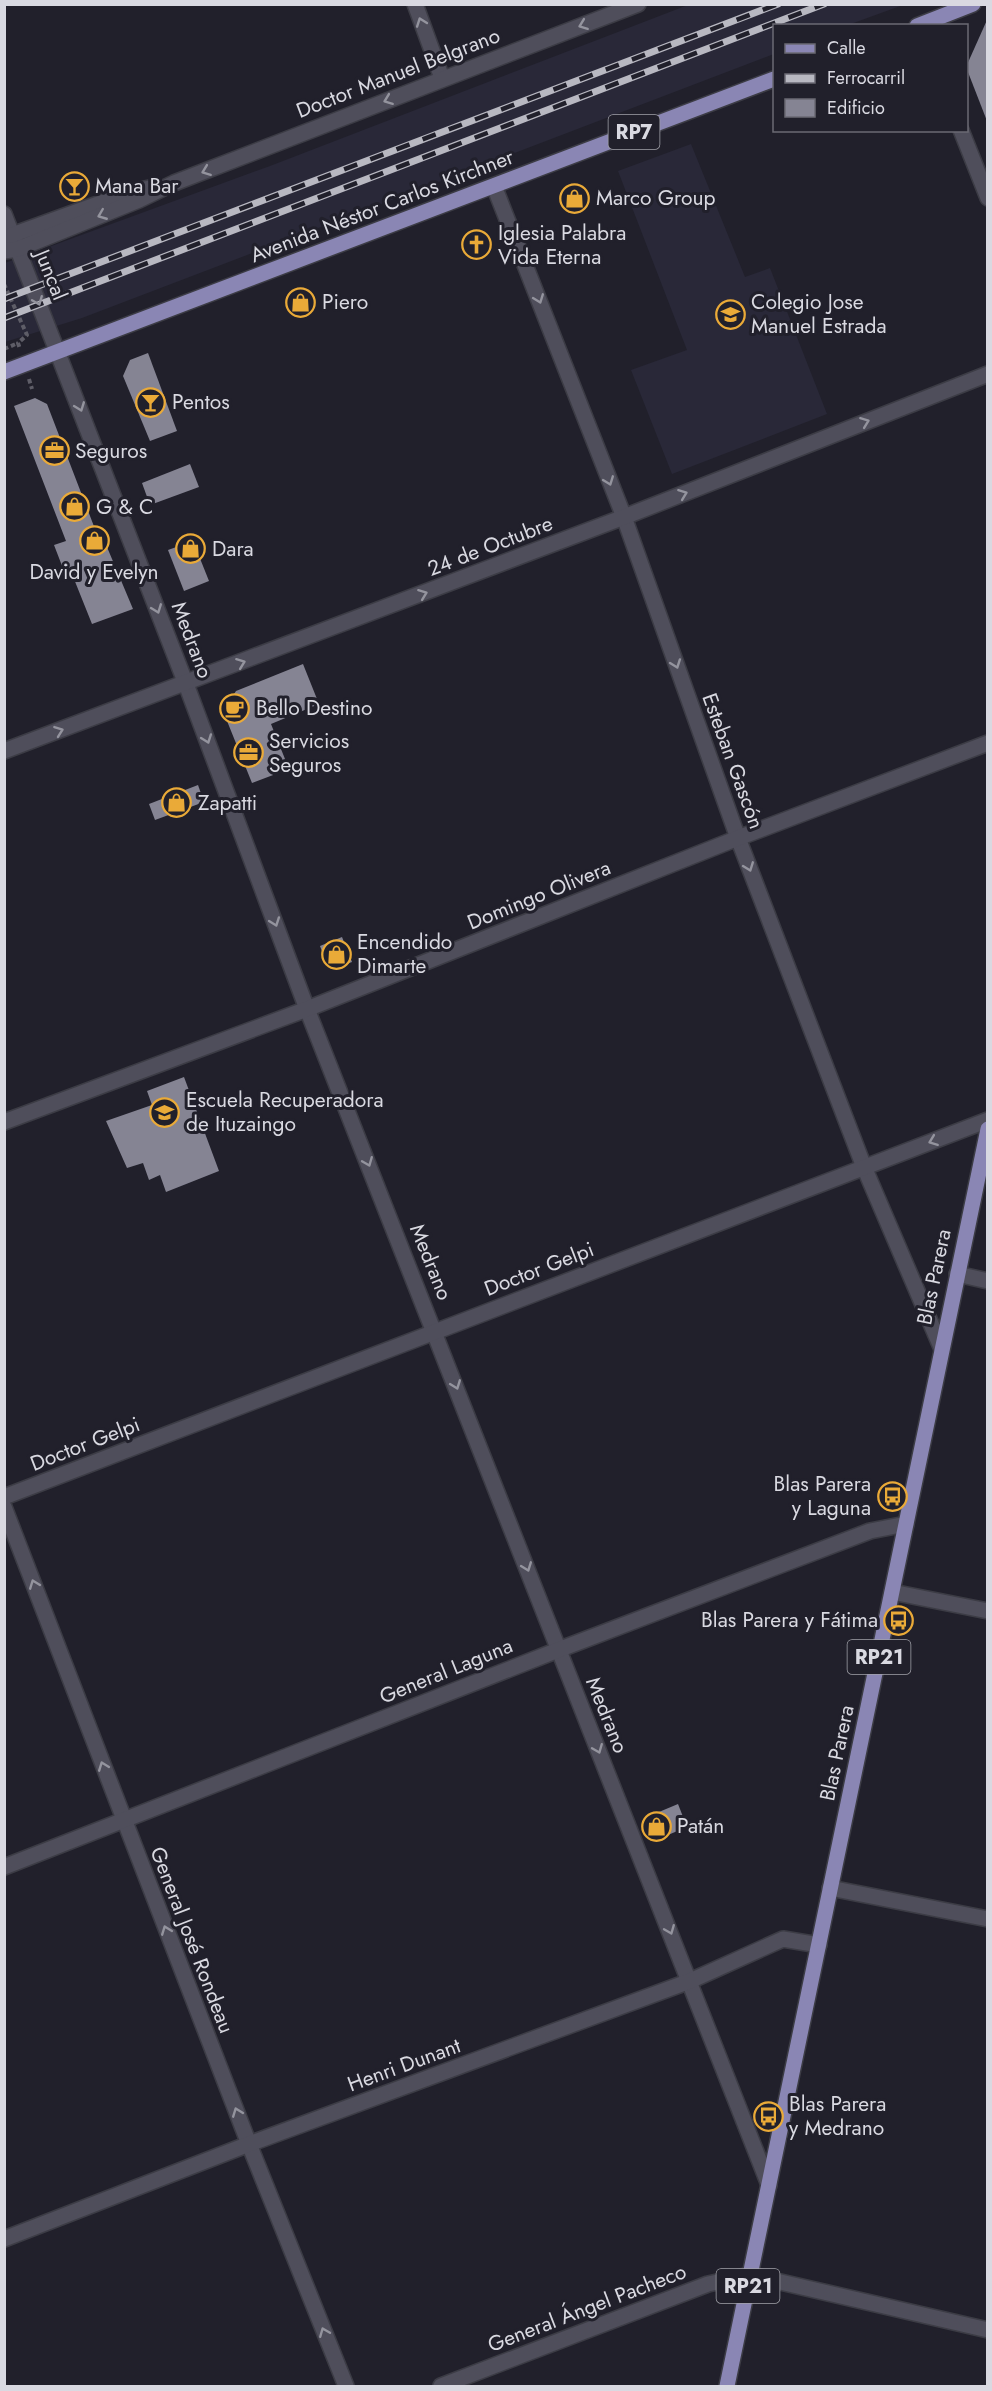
<svg xmlns="http://www.w3.org/2000/svg" width="992" height="2391" font-family="Jost,sans-serif">
  <rect width="100%" height="100%" fill="#21202b"/>
  <g fill="#292838">
    <path d="M 688,5 L 903,5 L 848,25 L 774,26 L 774,54 L 82,318 L 5,342 L 5,263 L 270,166 Z"/>
    <path d="M 691,144 L 745,277 L 770,268 L 827,414 L 672,474 L 631,370 L 687,350 L 618,171 Z"/>
  </g>
  <g fill="#858493">
    <path d="M 987,20 L 987,121 L 966,67 Z"/>
    <path d="M 148,353 L 177,431 L 150,441 L 123,376 L 130,360 Z"/>
    <path d="M 35,398 L 47,404 L 95,529 L 99,528 L 133,609 L 92,624 L 70,569 L 64,571 L 54,545 L 66,541 L 14,406 Z"/>
    <path d="M 190,464 L 199,487 L 150,505 L 142,483 Z"/>
    <path d="M 193,541 L 209,581 L 184,591 L 168,550 Z"/>
    <path d="M 303,664 L 319,704 L 271,724 L 289,769 L 252,783 L 223,711 L 236,691 Z"/>
    <path d="M 198,785 L 204,802 L 155,820 L 149,804 Z"/>
    <path d="M 342,937 L 352,962 L 336,968 L 327,965 L 320,946 Z"/>
    <path d="M 184,1077 L 219,1171 L 166,1192 L 160,1175 L 149,1180 L 143,1163 L 127,1168 L 106,1121 L 152,1105 L 147,1091 Z"/>
    <path d="M 678,1804 L 687,1827 L 656,1840 L 647,1817 Z"/>
  </g>
  <g fill="none" stroke-linecap="round" stroke-linejoin="round">
    <defs>
      <g id="minor">
        <path d="M 415,4 L 442,78"/>
        <path d="M 961,130 L 988,198"/>
        <path d="M 494,186 L 624,517 L 738,838 L 864,1167 L 941,1347"/>
        <path d="M 4,214 L 186,684 L 307,1009 L 769,2185"/>
        <path d="M 4,240 L 12,235 L 131,192 L 154,187"/>
        <path d="M 4,251 L 18,249 L 139,200 L 174,183 L 638,4"/>
        <path d="M 4,751 L 624,517 L 988,374"/>
        <path d="M 4,1122 L 307,1009 L 738,838 L 988,743"/>
        <path d="M 957,1274 L 988,1281"/>
        <path d="M 4,1497 L 988,1120"/>
        <path d="M 4,1507 L 249,2144 L 346,2386"/>
        <path d="M 892,1592 L 988,1611"/>
        <path d="M 4,1867 L 558,1650 L 870,1531 L 906,1524"/>
        <path d="M 830,1888 L 988,1919"/>
        <path d="M 4,2239 L 249,2144 L 690,1981 L 783,1939 L 819,1945"/>
        <path d="M 441,2386 L 708,2284 L 750,2275 L 988,2330"/>
      </g>
      <g id="major">
        <path d="M 917,26 L 973,4"/>
        <path d="M 4,372 L 774,79"/>
        <path d="M 727,2386 L 988,1129"/>
      </g>
    </defs>
    <use href="#minor" stroke="#3c3c45" stroke-width="18"/>
    <use href="#major" stroke="#3c3c45" stroke-width="18"/>
    <g stroke="#5e5d67" stroke-width="4" stroke-dasharray="4.5 3" stroke-linecap="butt">
      <path d="M 4,284 L 27,335 L 18,343 L 20,349"/>
      <path d="M 4,349 L 18,343"/>
      <path d="M 29,379 L 32,389"/>
    </g>
    <use href="#minor" stroke="#4f4e5b" stroke-width="15"/>
    <use href="#major" stroke="#8a86b4" stroke-width="15"/>
    <defs>
      <g id="rail">
        <path d="M 4,299 L 778,4"/>
        <path d="M 4,318 L 824,4"/>
      </g>
    </defs>
    <use href="#rail" stroke="#b8b8c1" stroke-width="7"/>
    <use href="#rail" stroke="#21202b" stroke-width="4.5" stroke-dasharray="14" stroke-linecap="butt"/>
  </g>
  <defs><path id="oneway-chevron" d="M-2-3.5L2.5 0L-2 3.5" fill="none" stroke-width="1.6" stroke-linecap="round" stroke-linejoin="round" transform="scale(1.5)"/></defs>
  <g stroke="#94949e">
    <use href="#oneway-chevron" transform="translate(421 22) rotate(-110)"/>
    <use href="#oneway-chevron" transform="translate(583 25) rotate(159)"/>
    <use href="#oneway-chevron" transform="translate(388 100) rotate(159)"/>
    <use href="#oneway-chevron" transform="translate(206 171) rotate(159)"/>
    <use href="#oneway-chevron" transform="translate(102 215) rotate(158)"/>
    <use href="#oneway-chevron" transform="translate(539 299) rotate(69)"/>
    <use href="#oneway-chevron" transform="translate(38 301) rotate(68)"/>
    <use href="#oneway-chevron" transform="translate(80 407) rotate(69)"/>
    <use href="#oneway-chevron" transform="translate(865 422) rotate(-21)"/>
    <use href="#oneway-chevron" transform="translate(609 481) rotate(69)"/>
    <use href="#oneway-chevron" transform="translate(683 494) rotate(-21)"/>
    <use href="#oneway-chevron" transform="translate(423 594) rotate(-21)"/>
    <use href="#oneway-chevron" transform="translate(157 609) rotate(69)"/>
    <use href="#oneway-chevron" transform="translate(241 663) rotate(-21)"/>
    <use href="#oneway-chevron" transform="translate(676 664) rotate(70)"/>
    <use href="#oneway-chevron" transform="translate(59 731) rotate(-20)"/>
    <use href="#oneway-chevron" transform="translate(207 739) rotate(70)"/>
    <use href="#oneway-chevron" transform="translate(749 867) rotate(69)"/>
    <use href="#oneway-chevron" transform="translate(275 922) rotate(70)"/>
    <use href="#oneway-chevron" transform="translate(933 1141) rotate(159)"/>
    <use href="#oneway-chevron" transform="translate(368 1162) rotate(68)"/>
    <use href="#oneway-chevron" transform="translate(456 1385) rotate(69)"/>
    <use href="#oneway-chevron" transform="translate(527 1567) rotate(69)"/>
    <use href="#oneway-chevron" transform="translate(34 1584) rotate(-111)"/>
    <use href="#oneway-chevron" transform="translate(598 1749) rotate(68)"/>
    <use href="#oneway-chevron" transform="translate(103 1766) rotate(-111)"/>
    <use href="#oneway-chevron" transform="translate(166 1930) rotate(-111)"/>
    <use href="#oneway-chevron" transform="translate(670 1930) rotate(68)"/>
    <use href="#oneway-chevron" transform="translate(237 2112) rotate(-111)"/>
    <use href="#oneway-chevron" transform="translate(324 2332) rotate(-112)"/>
  </g>
  <defs>
    <symbol id="bar-ring" viewBox="-11 -11 22 22"><circle r="9.5" fill="#21202b" stroke="#eaaa38" stroke-width="1.5"/><path d="M-6-5H6L.8 .8V4.5H3.5V6h-7V4.5H-.8V.8Z" fill="#eaaa38"/></symbol>
    <symbol id="shop-ring" viewBox="-11 -11 22 22"><circle r="9.5" fill="#21202b" stroke="#eaaa38" stroke-width="1.5"/><path d="M-5-2.5h2.3a2.7 3.5 0 0 1 5.4 0H5L5.5 6h-11ZM-1.5-2.5h3a1.5 2.3 0 0 0-3 0Z" fill="#eaaa38"/></symbol>
    <symbol id="church-ring" viewBox="-11 -11 22 22"><circle r="9.5" fill="#21202b" stroke="#eaaa38" stroke-width="1.5"/><path d="M-1.2-6h2.4v3.5h3.3v2.4h-3.3V6h-2.4V-.1h-3.3v-2.4h3.3Z" fill="#eaaa38"/></symbol>
    <symbol id="school-ring" viewBox="-11 -11 22 22"><circle r="9.5" fill="#21202b" stroke="#eaaa38" stroke-width="1.5"/><path d="M0-5L7-2L0 1L-7-2ZM-4 1L0 2.5L4 1V4Q0 6-4 4Z" fill="#eaaa38"/></symbol>
    <symbol id="office-ring" viewBox="-11 -11 22 22"><circle r="9.5" fill="#21202b" stroke="#eaaa38" stroke-width="1.5"/><path d="M-6-3h4V-5.5h4V-3h4V5H-6ZM-1-4.5V-3h2v-1.5ZM-6 0V1H6V0Z" fill="#eaaa38"/></symbol>
    <symbol id="cafe-ring" viewBox="-11 -11 22 22"><circle r="9.5" fill="#21202b" stroke="#eaaa38" stroke-width="1.5"/><path d="M-5.5-4.5H6V0H3Q3 3.5 0 3.5H-2.5Q-5.5 3.5-5.5 0ZM3-3.2v2h1.7v-2ZM-6 4.5H4V6H-6Z" fill="#eaaa38"/></symbol>
    <symbol id="bus-ring" viewBox="-11 -11 22 22"><circle r="9.5" fill="#21202b" stroke="#eaaa38" stroke-width="1.5"/><path d="M-5-6H5V4H4V6H2V4H-2V6H-4V4H-5ZM-3.5-4V0h7V-4ZM-3.5 1.2v1.5H-2V1.2ZM2 1.2v1.5H3.5V1.2Z" fill="#eaaa38"/></symbol>
  </defs>
  <g fill-rule="evenodd">
    <use href="#bar-ring" x="58" y="170" width="33" height="33"/>
    <use href="#shop-ring" x="558" y="182" width="33" height="33"/>
    <use href="#church-ring" x="460" y="228" width="33" height="33"/>
    <use href="#shop-ring" x="284" y="286" width="33" height="33"/>
    <use href="#school-ring" x="714" y="298" width="33" height="33"/>
    <use href="#bar-ring" x="134" y="386" width="33" height="33"/>
    <use href="#office-ring" x="38" y="434" width="33" height="33"/>
    <use href="#shop-ring" x="58" y="490" width="33" height="33"/>
    <use href="#shop-ring" x="78" y="524" width="33" height="33"/>
    <use href="#shop-ring" x="174" y="532" width="33" height="33"/>
    <use href="#cafe-ring" x="218" y="692" width="33" height="33"/>
    <use href="#office-ring" x="232" y="736" width="33" height="33"/>
    <use href="#shop-ring" x="160" y="786" width="33" height="33"/>
    <use href="#shop-ring" x="320" y="938" width="33" height="33"/>
    <use href="#school-ring" x="148" y="1096" width="33" height="33"/>
    <use href="#bus-ring" x="876" y="1480" width="33" height="33"/>
    <use href="#bus-ring" x="882" y="1604" width="33" height="33"/>
    <use href="#shop-ring" x="640" y="1810" width="33" height="33"/>
    <use href="#bus-ring" x="752" y="2100" width="33" height="33"/>
  </g>
  <g text-anchor="middle" dominant-baseline="central" stroke-width="6" stroke-linejoin="round" paint-order="stroke">
    <g fill="#21202b" stroke="#a2a2aa" stroke-width="1.5">
      <rect x="608.5" y="115" width="51" height="34" rx="4.5"/>
      <rect x="847.5" y="1640" width="63" height="34" rx="4.5"/>
      <rect x="716.5" y="2269" width="63" height="34" rx="4.5"/>
    </g>
    <g font-size="20" font-weight="bold" fill="#d9d9e1">
      <text x="634" y="132">RP7</text>
      <text x="879" y="1657">RP21</text>
      <text x="748" y="2286">RP21</text>
    </g>
    <g font-size="21" fill="#d9d9e1" stroke="#21202b">
      <text transform="translate(398 73) rotate(-21)">Doctor Manuel Belgrano</text>
      <text transform="translate(382 206) rotate(-21)">Avenida Néstor Carlos Kirchner</text>
      <text transform="translate(51 275) rotate(68)">Juncal</text>
      <text transform="translate(490 546) rotate(-21)">24 de Octubre</text>
      <text transform="translate(192 640) rotate(69)">Medrano</text>
      <text transform="translate(733 761) rotate(70)">Esteban Gascón</text>
      <text transform="translate(539 895) rotate(-22)">Domingo Olivera</text>
      <text transform="translate(431 1262) rotate(68)">Medrano</text>
      <text transform="translate(539 1269) rotate(-21)">Doctor Gelpi</text>
      <text transform="translate(934 1277) rotate(-78)">Blas Parera</text>
      <text transform="translate(85 1444) rotate(-21)">Doctor Gelpi</text>
      <text transform="translate(446 1671) rotate(-22)">General Laguna</text>
      <text transform="translate(607 1715) rotate(68)">Medrano</text>
      <text transform="translate(837 1753) rotate(-78)">Blas Parera</text>
      <text transform="translate(192 1940) rotate(69)">General José Rondeau</text>
      <text transform="translate(404 2065) rotate(-20)">Henri Dunant</text>
      <text transform="translate(587 2308) rotate(-21)">General Ángel Pacheco</text>
    </g>
    <g font-size="21" fill="#d9d9e1" stroke="#21202b" text-anchor="start">
      <text x="95" y="186">Mana Bar</text>
      <text x="596" y="198">Marco Group</text>
      <text x="498" y="233">Iglesia Palabra<tspan x="498" dy="24">Vida Eterna</tspan></text>
      <text x="322" y="302">Piero</text>
      <text x="751" y="302">Colegio Jose<tspan x="751" dy="24">Manuel Estrada</tspan></text>
      <text x="172" y="402">Pentos</text>
      <text x="75" y="451">Seguros</text>
      <text x="96" y="507">G &amp; C</text>
      <text x="212" y="549">Dara</text>
      <text x="94" y="572" text-anchor="middle">David y Evelyn</text>
      <text x="256" y="708">Bello Destino</text>
      <text x="269" y="741">Servicios<tspan x="269" dy="24">Seguros</tspan></text>
      <text x="198" y="803">Zapatti</text>
      <text x="357" y="942">Encendido<tspan x="357" dy="24">Dimarte</tspan></text>
      <text x="186" y="1100">Escuela Recuperadora<tspan x="186" dy="24">de Ituzaingo</tspan></text>
      <text x="871" y="1484" text-anchor="end">Blas Parera<tspan x="871" dy="24">y Laguna</tspan></text>
      <text x="878" y="1620" text-anchor="end">Blas Parera y Fátima</text>
      <text x="677" y="1826">Patán</text>
      <text x="789" y="2104">Blas Parera<tspan x="789" dy="24">y Medrano</tspan></text>
    </g>
  </g>
  <rect width="992" height="2391" fill="none" stroke="#d9d9e1" stroke-width="12"/>
  <rect x="773" y="24" width="195" height="108" fill="#21202b" stroke="#6b6a74" stroke-width="1.5"/>
  <rect x="785" y="44" width="30" height="9" fill="#8a86b4" stroke="#6b6a74" stroke-width="1.5"/>
  <text x="827" y="54" font-size="18" fill="#d9d9e1">Calle</text>
  <rect x="785" y="74" width="30" height="9" fill="#b8b8c1" stroke="#6b6a74" stroke-width="1.5"/>
  <text x="827" y="84" font-size="18" fill="#d9d9e1">Ferrocarril</text>
  <rect x="785" y="99" width="30" height="18" fill="#858493" stroke="#6b6a74" stroke-width="1.5"/>
  <text x="827" y="114" font-size="18" fill="#d9d9e1">Edificio</text>
</svg>
